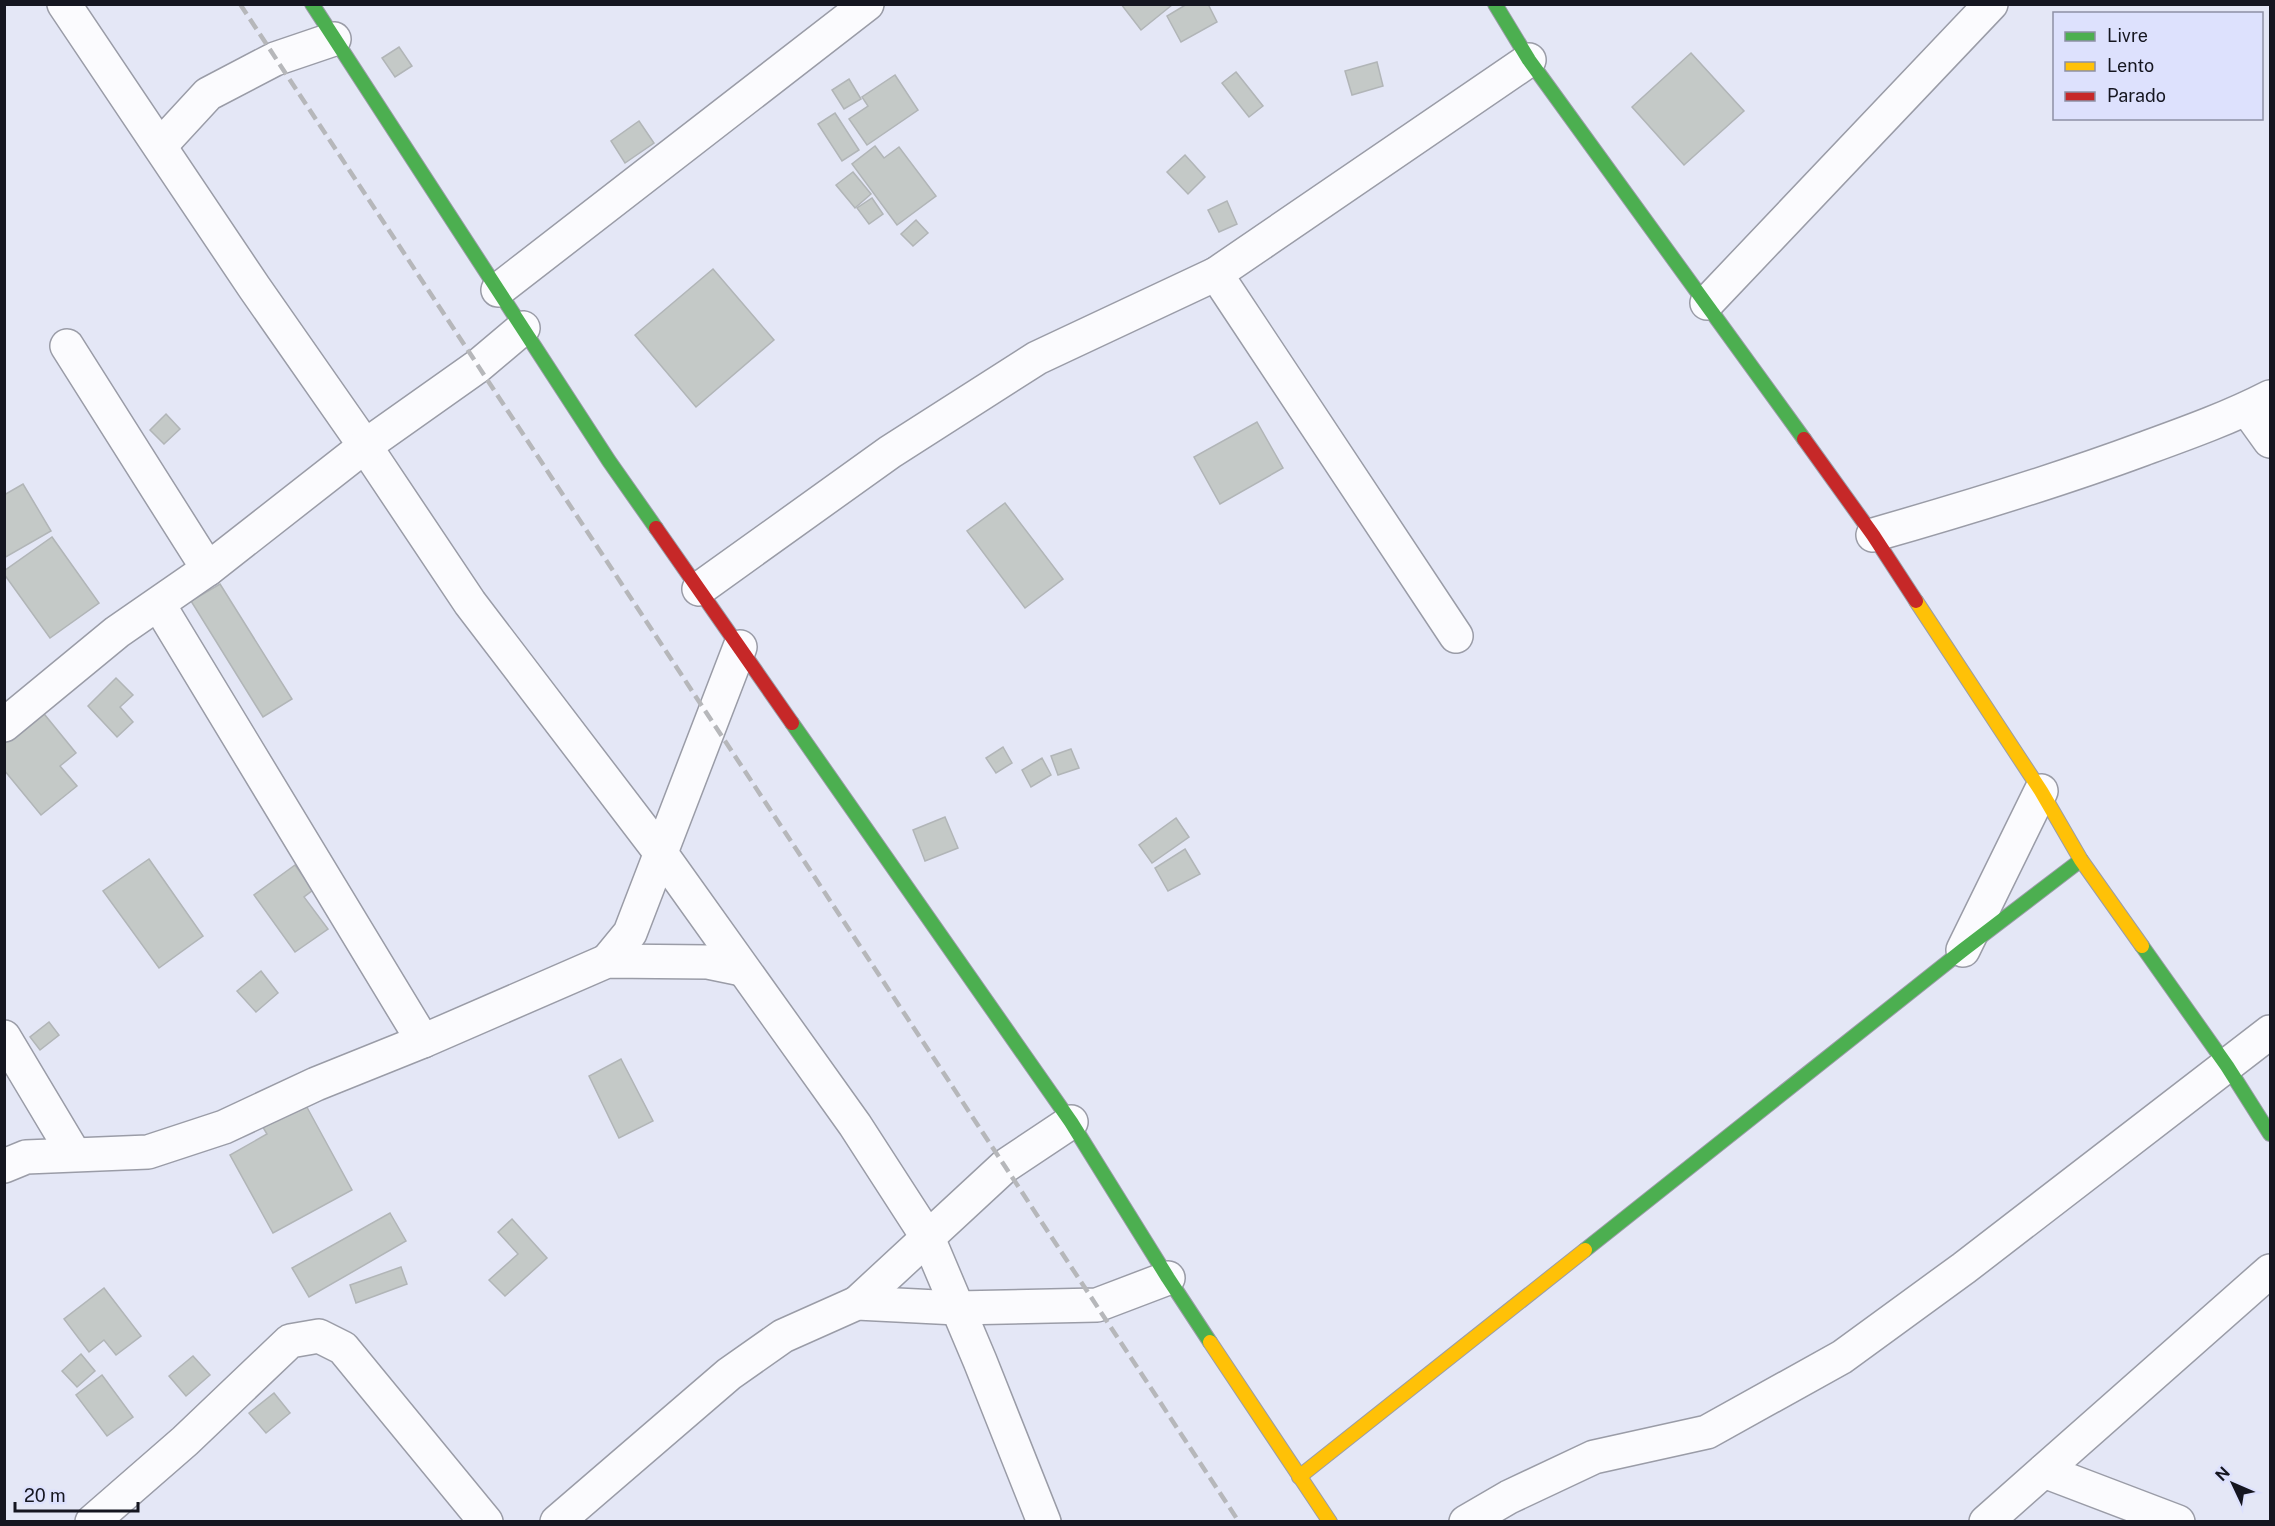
<svg xmlns="http://www.w3.org/2000/svg" width="2275" height="1526" font-family="'Public Sans',sans-serif">
  <rect width="100%" height="100%" fill="#e4e7f6"/>
  <g fill="#c4c9c7" stroke="#b1b5b7" stroke-width="1.5">
    <path d="M 1121,4 L 1171,4 L 1172,5 L 1141,30 Z"/>
    <path d="M 1187,4 L 1208,4 L 1217,22 L 1181,42 L 1167,16 Z"/>
    <path d="M 399,47 L 412,66 L 395,77 L 382,58 Z"/>
    <path d="M 1691,53 L 1744,111 L 1684,165 L 1632,107 Z"/>
    <path d="M 1377,62 L 1383,86 L 1352,95 L 1345,71 Z"/>
    <path d="M 1236,72 L 1263,106 L 1249,117 L 1222,83 Z"/>
    <path d="M 895,75 L 918,110 L 867,145 L 849,119 L 868,106 L 862,97 Z"/>
    <path d="M 849,79 L 861,99 L 844,109 L 832,90 Z"/>
    <path d="M 835,113 L 859,150 L 842,161 L 818,124 Z"/>
    <path d="M 639,121 L 654,143 L 625,163 L 611,141 Z"/>
    <path d="M 875,146 L 884,158 L 899,147 L 936,196 L 897,225 L 852,164 Z"/>
    <path d="M 1185,155 L 1205,177 L 1188,194 L 1167,172 Z"/>
    <path d="M 853,172 L 871,194 L 855,208 L 836,185 Z"/>
    <path d="M 872,198 L 883,214 L 869,224 L 857,208 Z"/>
    <path d="M 1227,201 L 1237,224 L 1219,232 L 1208,210 Z"/>
    <path d="M 916,220 L 928,233 L 913,246 L 901,234 Z"/>
    <path d="M 713,269 L 774,340 L 696,407 L 635,335 Z"/>
    <path d="M 166,414 L 180,429 L 164,444 L 150,430 Z"/>
    <path d="M 1257,422 L 1283,468 L 1220,504 L 1194,457 Z"/>
    <path d="M 23,484 L 51,531 L 4,558 L 4,495 Z"/>
    <path d="M 1005,503 L 1063,579 L 1025,608 L 967,531 Z"/>
    <path d="M 52,537 L 99,603 L 50,638 L 4,574 L 4,571 Z"/>
    <path d="M 220,584 L 292,699 L 263,717 L 191,601 Z"/>
    <path d="M 116,678 L 133,695 L 120,707 L 133,722 L 117,737 L 88,706 Z"/>
    <path d="M 36,704 L 76,753 L 60,766 L 77,786 L 41,815 L 4,770 L 4,731 Z"/>
    <path d="M 1003,747 L 1012,763 L 996,773 L 986,758 Z"/>
    <path d="M 1071,749 L 1079,768 L 1058,775 L 1051,756 Z"/>
    <path d="M 1042,758 L 1051,775 L 1031,787 L 1022,770 Z"/>
    <path d="M 945,817 L 958,848 L 925,861 L 913,830 Z"/>
    <path d="M 1176,818 L 1189,837 L 1152,863 L 1139,845 Z"/>
    <path d="M 1185,849 L 1200,874 L 1168,891 L 1155,868 Z"/>
    <path d="M 149,859 L 203,936 L 159,968 L 103,891 Z"/>
    <path d="M 295,865 L 313,890 L 304,897 L 328,929 L 295,952 L 254,895 Z"/>
    <path d="M 261,971 L 278,993 L 256,1012 L 237,991 Z"/>
    <path d="M 49,1022 L 59,1035 L 40,1050 L 30,1037 Z"/>
    <path d="M 621,1059 L 653,1121 L 619,1138 L 589,1076 Z"/>
    <path d="M 303,1100 L 352,1190 L 273,1233 L 230,1155 L 267,1134 L 261,1124 Z"/>
    <path d="M 390,1213 L 406,1241 L 309,1297 L 292,1268 Z"/>
    <path d="M 512,1219 L 547,1258 L 505,1296 L 489,1280 L 518,1254 L 498,1232 Z"/>
    <path d="M 401,1267 L 407,1284 L 356,1303 L 350,1285 Z"/>
    <path d="M 104,1288 L 141,1336 L 116,1355 L 104,1340 L 89,1352 L 64,1319 Z"/>
    <path d="M 81,1354 L 95,1371 L 77,1387 L 62,1371 Z"/>
    <path d="M 193,1356 L 210,1375 L 186,1396 L 169,1376 Z"/>
    <path d="M 102,1375 L 133,1417 L 107,1436 L 76,1395 Z"/>
    <path d="M 274,1393 L 290,1413 L 266,1433 L 249,1413 Z"/>
  </g>
  <g fill="none" stroke-linecap="round" stroke-linejoin="round">
    <defs>
      <g id="street">
        <path d="M 64,4 L 254,287 L 365,446 L 470,603 L 660,852 L 855,1125 L 928,1238 L 980,1361 L 1044,1522"/>
        <path d="M 160,146 L 208,94 L 275,59 L 334,39"/>
        <path d="M 1216,274 L 1456,636"/>
        <path d="M 498,290 L 867,4"/>
        <path d="M 1707,303 L 1991,4"/>
        <path d="M 2247,409 L 2270,441"/>
        <path d="M 1873,535 C 1964,509 2054,482 2143,449 C 2187,433 2229,418 2270,397"/>
        <path d="M 208,569 L 365,446 L 478,366 L 523,328"/>
        <path d="M 699,589 L 890,452 L 1037,358 L 1216,274 L 1529,60"/>
        <path d="M 159,605 L 423,1041"/>
        <path d="M 4,725 L 117,632 L 208,569 L 67,346"/>
        <path d="M 1963,950 L 2041,791"/>
        <path d="M 607,961 L 630,933 L 740,647"/>
        <path d="M 4,1037 L 74,1154"/>
        <path d="M 4,1166 L 26,1157 L 148,1152 L 224,1127 L 316,1084 L 423,1041 L 607,961 L 708,962 L 742,969"/>
        <path d="M 857,1303 L 1005,1166 L 1071,1122"/>
        <path d="M 2044,1471 L 2178,1522"/>
        <path d="M 92,1522 L 185,1441 L 290,1341 L 319,1336 L 343,1348 L 486,1522"/>
        <path d="M 557,1522 L 729,1374 L 783,1336 L 857,1303 L 957,1308 L 1097,1305 L 1168,1278"/>
        <path d="M 1466,1522 L 1509,1497 L 1594,1457 L 1707,1432 L 1842,1357 L 1964,1268 L 2270,1032"/>
        <path d="M 1986,1522 L 2270,1271"/>
      </g>
      <g id="fast">
        <path d="M 312,4 L 609,461 L 656,528"/>
        <path d="M 1495,4 L 1529,60 L 1804,439"/>
        <path d="M 792,723 L 1071,1122 L 1168,1278 L 1210,1342"/>
        <path d="M 2142,946 L 2227,1066 L 2270,1134"/>
        <path d="M 1585,1250 L 1963,950 L 2081,860"/>
      </g>
      <g id="slow">
        <path d="M 1916,601 L 2041,791 L 2081,860 L 2142,946"/>
        <path d="M 1210,1342 L 1330,1522"/>
        <path d="M 1299,1477 L 1585,1250"/>
      </g>
      <g id="jam">
        <path d="M 1804,439 L 1873,535 L 1916,601"/>
        <path d="M 656,528 L 792,723"/>
      </g>
    </defs>
    <use href="#street" stroke="#9a9ca7" stroke-width="36"/>
    <use href="#fast" stroke="#9a9ca7" stroke-width="16"/>
    <use href="#slow" stroke="#9a9ca7" stroke-width="16"/>
    <use href="#jam" stroke="#9a9ca7" stroke-width="16"/>
    <use href="#street" stroke="#fbfbfe" stroke-width="33"/>
    <use href="#fast" stroke="#4caf50" stroke-width="14"/>
    <use href="#slow" stroke="#ffc107" stroke-width="14"/>
    <use href="#jam" stroke="#c62828" stroke-width="14"/>
    <path stroke="#b6b7ba" stroke-width="4.5" stroke-dasharray="12 6" stroke-linecap="butt" d="M 240,4 L 1239,1522"/>
  </g>
  <rect width="2275" height="1526" fill="none" stroke="#151620" stroke-width="12"/>
  <rect x="2053" y="12" width="210" height="108" fill="#dde1fd" stroke="#8d90a5" stroke-width="1.5"/>
  <rect x="2065" y="32" width="30" height="9" fill="#4caf50" stroke="#8d90a5" stroke-width="1.5"/>
  <text x="2107" y="42" font-size="18" fill="#151620">Livre</text>
  <rect x="2065" y="62" width="30" height="9" fill="#ffc107" stroke="#8d90a5" stroke-width="1.5"/>
  <text x="2107" y="72" font-size="18" fill="#151620">Lento</text>
  <rect x="2065" y="92" width="30" height="9" fill="#c62828" stroke="#8d90a5" stroke-width="1.5"/>
  <text x="2107" y="102" font-size="18" fill="#151620">Parado</text>
  <g transform="translate(2233 1484) rotate(314)" stroke="#dde1fd" stroke-width="4.5" paint-order="stroke">
  <path d="M0-4.5L10 22L0 15L-10 22Z" fill="#151620"/>
  <text y="-9" font-size="16" font-weight="bold" text-anchor="middle" fill="#151620">N</text>
  </g>
  <path d="M15 1502v9h123v-9" fill="none" stroke="#151620" stroke-width="3"/>
  <text x="24" y="1502" font-size="18" fill="#151620" stroke="#dde1fd" stroke-width="4.5" paint-order="stroke">20 m</text>
</svg>
